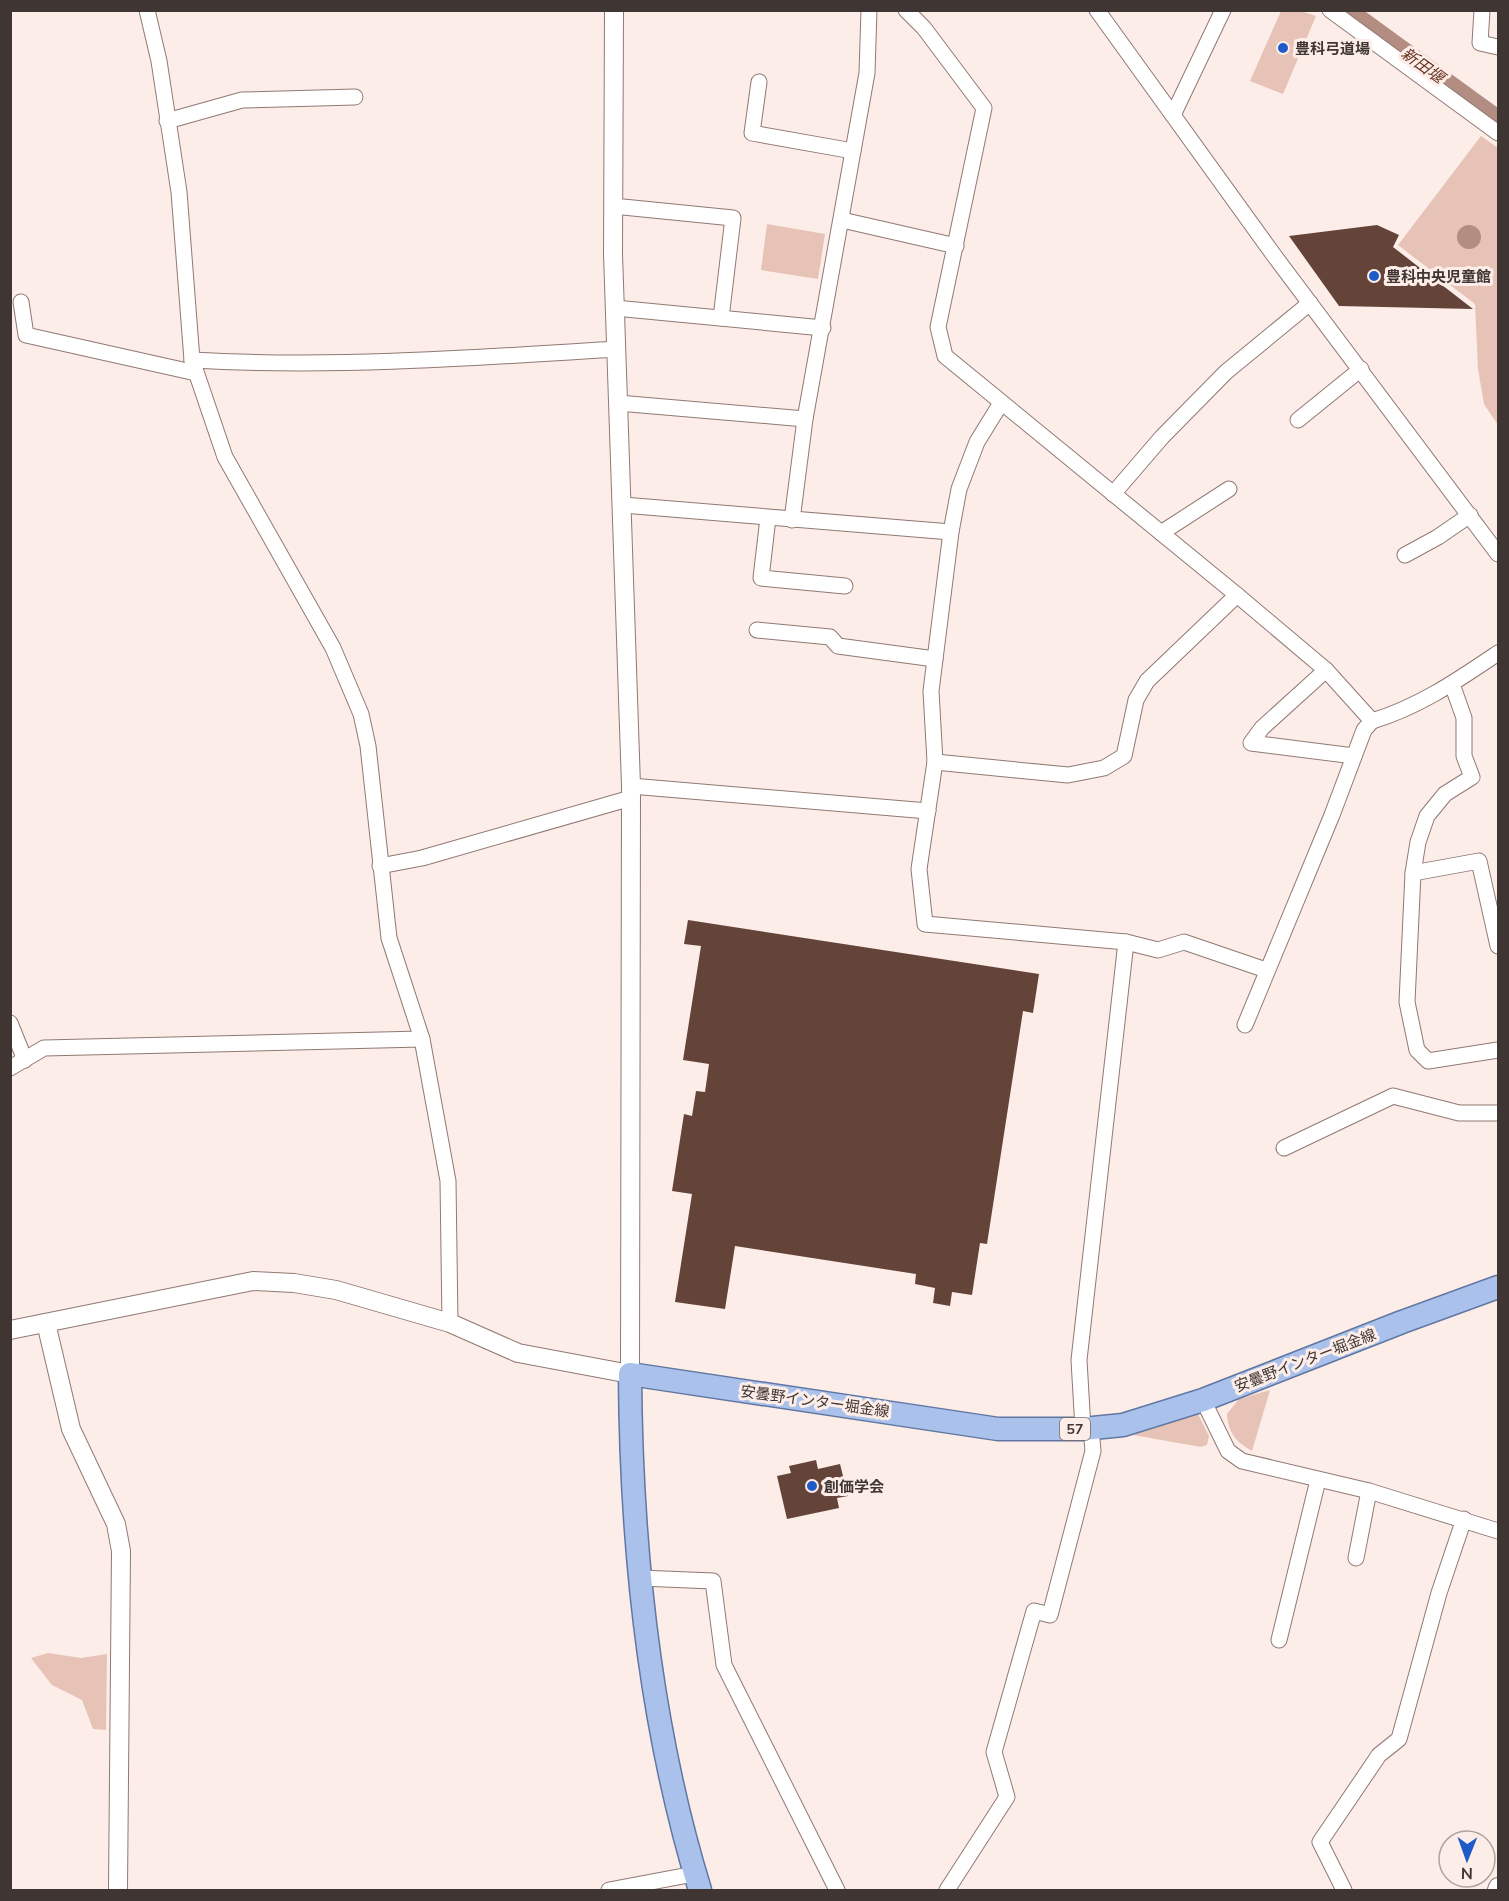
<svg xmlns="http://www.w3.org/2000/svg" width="1509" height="1901" font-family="Mulish,'Noto Sans JP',sans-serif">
  <rect width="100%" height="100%" fill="#fdede8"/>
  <g fill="#e7c2b6">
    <path d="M 1281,11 L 1301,11 L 1316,16 L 1283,94 L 1250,81 Z"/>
    <path d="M 1481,136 L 1498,148 L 1498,425 L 1484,404 L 1478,369 L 1475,304 L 1398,245 Z"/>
    <path d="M 767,224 L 825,234 L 818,279 L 761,270 Z"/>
    <path d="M 1270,1390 L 1252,1451 C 1236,1442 1228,1433 1227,1414 L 1239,1399 Z"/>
    <path d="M 1198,1414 L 1209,1436 L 1207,1445 L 1201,1447 L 1133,1435 Z"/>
    <path d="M 48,1653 L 81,1658 L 107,1654 L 106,1730 L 93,1729 L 82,1700 L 52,1685 L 31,1658 Z"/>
  </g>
  <circle fill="#b38d82" cx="1469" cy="237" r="12"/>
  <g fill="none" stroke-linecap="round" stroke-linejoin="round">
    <path stroke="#b38d82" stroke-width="18" d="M 1348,10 L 1498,119"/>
  </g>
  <g fill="#644439">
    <path d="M 1377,225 L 1399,235 L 1393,247 L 1473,309 L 1339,306 L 1289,236 Z"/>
    <path d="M 688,920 L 1039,974 L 1033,1013 L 1023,1011 L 987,1244 L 980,1243 L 972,1295 L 952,1292 L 950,1306 L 933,1303 L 935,1288 L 915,1284 L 916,1274 L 735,1246 L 725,1309 L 675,1302 L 692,1194 L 672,1191 L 684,1114 L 692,1116 L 696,1091 L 705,1092 L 709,1064 L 683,1060 L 701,946 L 684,944 Z"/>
    <path d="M 816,1460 L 818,1469 L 840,1464 L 848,1496 L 837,1498 L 839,1508 L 787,1519 L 777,1476 L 791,1473 L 789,1466 Z"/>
  </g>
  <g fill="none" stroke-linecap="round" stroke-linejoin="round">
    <defs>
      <g id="minor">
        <path d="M 147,10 L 159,61 L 179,192 L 192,360 L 225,457 L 333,648 L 361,714 L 368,746 L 389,938 L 422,1039 L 448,1181 L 450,1323"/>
        <path d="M 906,10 L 924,28 L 984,108 L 938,327 L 945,356 L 1237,595 L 1326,670 L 1372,721 C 1419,707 1458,680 1498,653"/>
        <path d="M 1097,10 L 1273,254 L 1498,554"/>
        <path d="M 1330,10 L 1498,133"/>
        <path d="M 1482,10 L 1480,43 L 1498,47"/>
        <path d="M 759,82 L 752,133 L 853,151"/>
        <path d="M 1173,115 L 1223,10"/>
        <path d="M 167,121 L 242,100 L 355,97"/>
        <path d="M 623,207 L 733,218 L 721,318"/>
        <path d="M 842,220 L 956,246"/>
        <path d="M 21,302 L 26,335 L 196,373"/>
        <path d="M 615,308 L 823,328"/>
        <path d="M 192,360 C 333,368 474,358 616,349"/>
        <path d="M 618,403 L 805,419"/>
        <path d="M 1001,403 L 977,442 L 959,489 L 951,532 L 931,691 L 935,762 L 919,869 L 925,924 L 1126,942 L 1079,1360 L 1083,1429"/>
        <path d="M 1298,420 L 1361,369"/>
        <path d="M 1113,494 L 1162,437 L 1226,372 L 1310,303"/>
        <path d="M 623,505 L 951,532"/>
        <path d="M 768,518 L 761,578 L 845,586"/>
        <path d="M 792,520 L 805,419 L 867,73 L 869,10"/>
        <path d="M 1161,533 L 1229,489"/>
        <path d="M 1405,555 L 1438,537 L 1470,515"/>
        <path d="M 757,630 L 830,637 L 838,646 L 935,659"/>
        <path d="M 1326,670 L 1262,728 L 1251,743 L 1354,756"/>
        <path d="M 1452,684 L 1464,718 L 1464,756 L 1472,777 L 1445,794 L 1427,816 L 1418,842 L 1413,873 L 1407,1002 L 1417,1050 L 1428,1061 L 1498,1050"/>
        <path d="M 935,762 L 1068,775 L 1104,768 L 1124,756 L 1136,700 L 1147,681 L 1237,595"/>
        <path d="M 631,786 L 928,811"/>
        <path d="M 380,866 L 422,858 L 631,798"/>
        <path d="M 1413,873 L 1479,861 L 1498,946"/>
        <path d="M 1126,942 L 1158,950 L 1184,942 L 1266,970"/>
        <path d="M 10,1023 L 25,1060"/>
        <path d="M 1245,1025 L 1332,815 L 1364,730 L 1372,721"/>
        <path d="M 10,1068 L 44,1048 L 422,1039"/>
        <path d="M 1284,1148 L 1393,1096 L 1459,1113 L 1498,1113"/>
        <path d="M 1203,1400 L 1228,1451 L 1242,1461 L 1369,1491 L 1498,1531"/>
        <path d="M 1356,1558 L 1369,1491"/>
        <path d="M 640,1578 L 713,1581 L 724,1665 L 837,1890"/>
        <path d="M 1279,1640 L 1318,1480"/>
        <path d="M 609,1890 L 694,1874"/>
        <path d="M 947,1890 L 1007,1797 L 994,1752 L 1034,1611 L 1050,1615 L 1093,1451 L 1091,1428"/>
        <path d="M 1344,1890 L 1320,1842 L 1379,1755 L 1399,1739 L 1439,1593 L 1464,1519"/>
      </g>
      <g id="tertiary">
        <path d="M 46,1323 L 71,1429 L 116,1524 L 121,1551 L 118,1890"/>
        <path d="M 10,1330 L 253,1281 L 294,1283 L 336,1290 L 450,1323 L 518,1353 L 630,1374 L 631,786 L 613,254 L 614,10"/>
        <path d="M 1497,1890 L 1498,1887"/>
      </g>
      <path id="primary" d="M 700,1890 C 649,1724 631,1547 630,1374 L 998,1429 L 1083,1429 L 1123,1425 L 1203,1400 L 1402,1322 L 1498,1287"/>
    </defs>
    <use href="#minor" stroke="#907972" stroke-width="17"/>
    <use href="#tertiary" stroke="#907972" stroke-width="20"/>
    <use href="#primary" stroke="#6077a2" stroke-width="25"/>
    <use href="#minor" stroke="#fff" stroke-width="15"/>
    <use href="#tertiary" stroke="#fff" stroke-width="18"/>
    <use href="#primary" stroke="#aac2eb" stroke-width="22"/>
  </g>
  <g fill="#1f5bc8" stroke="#fdede8" stroke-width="2">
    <circle cx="1283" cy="48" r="6"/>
    <circle cx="1374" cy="276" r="6"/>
    <circle cx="812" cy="1486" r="6"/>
  </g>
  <g text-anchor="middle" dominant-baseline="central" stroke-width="6" stroke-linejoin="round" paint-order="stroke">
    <rect fill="#fdede8" stroke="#786c69" stroke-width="1.5" x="1060" y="1418" width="30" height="22" rx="4.5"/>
    <g font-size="14" font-weight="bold" fill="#3f3532">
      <text x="1075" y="1429">57</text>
    </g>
    <g font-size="15" font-weight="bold" fill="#3f3532" stroke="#fdede8" text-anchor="start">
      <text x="1295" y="48">豊科弓道場</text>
      <text x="1386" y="276">豊科中央児童館</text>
      <text x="824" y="1486">創価学会</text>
    </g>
    <g font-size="15" fill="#3f3532" stroke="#fdede8">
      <text transform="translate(1305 1360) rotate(-21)">安曇野インター堀金線</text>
      <text transform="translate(815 1401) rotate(8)">安曇野インター堀金線</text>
    </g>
    <g font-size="16" font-style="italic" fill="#673424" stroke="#fdede8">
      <text transform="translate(1423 65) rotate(36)">新田堰</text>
    </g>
  </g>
  <rect width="1509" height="1901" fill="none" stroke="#3f3532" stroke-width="24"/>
  <g transform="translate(1467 1859) rotate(181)"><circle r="28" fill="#fdede8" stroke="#b1a39f" stroke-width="1.5"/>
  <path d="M0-4.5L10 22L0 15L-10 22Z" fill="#1f5bc8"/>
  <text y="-9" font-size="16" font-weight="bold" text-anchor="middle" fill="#3f3532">N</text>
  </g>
</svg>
